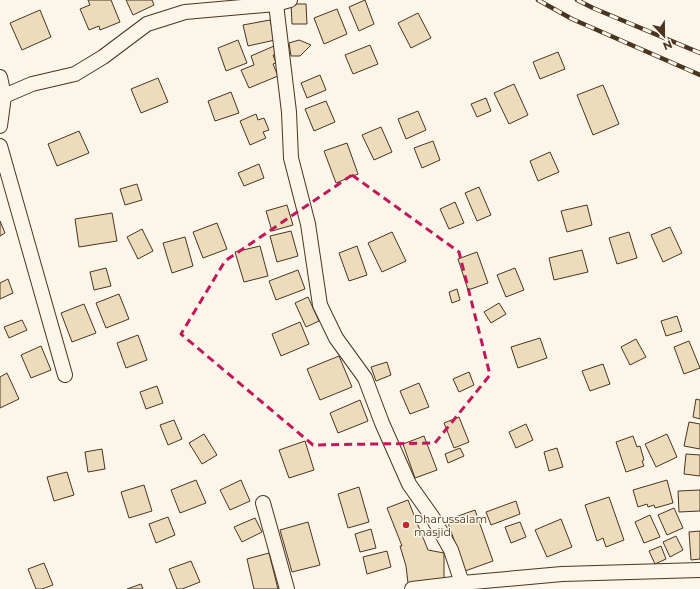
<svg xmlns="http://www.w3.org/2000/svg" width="700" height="589" font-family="Montserrat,sans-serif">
  <rect width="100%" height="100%" fill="#fbf6e9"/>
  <g fill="#ecdcbc" stroke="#4a3520">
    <path d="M 88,0 L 111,0 L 120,22 L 100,30 L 99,26 L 89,30 L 80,9 L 90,5 Z"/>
    <path d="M 126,0 L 152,0 L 154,5 L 133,15 Z"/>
    <path d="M 365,0 L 374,24 L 359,31 L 349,7 Z"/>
    <path d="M 291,4 L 306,4 L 307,24 L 292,24 Z"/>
    <path d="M 337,9 L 347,34 L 324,44 L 314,18 Z"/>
    <path d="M 40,10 L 51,37 L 22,50 L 10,23 Z"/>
    <path d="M 418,13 L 431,38 L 411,48 L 398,23 Z"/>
    <path d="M 270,20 L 275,40 L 248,46 L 243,25 Z"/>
    <path d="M 238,40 L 247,63 L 226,71 L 218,48 Z"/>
    <path d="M 299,40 L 311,45 L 300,56 L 291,56 L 289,43 Z"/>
    <path d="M 370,45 L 378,64 L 353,74 L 345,55 Z"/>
    <path d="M 274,46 L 278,54 L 273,55 L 276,63 L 273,64 L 278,76 L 249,88 L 241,70 L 254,65 L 251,56 Z"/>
    <path d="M 558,52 L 565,69 L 540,79 L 533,62 Z"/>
    <path d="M 320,75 L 326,90 L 307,98 L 301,83 Z"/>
    <path d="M 158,78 L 168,102 L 141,113 L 131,89 Z"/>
    <path d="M 514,84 L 528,115 L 509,124 L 494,93 Z"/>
    <path d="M 603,85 L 619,124 L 593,135 L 577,95 Z"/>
    <path d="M 231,92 L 239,113 L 215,121 L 208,101 Z"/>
    <path d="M 486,98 L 491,111 L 477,117 L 471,104 Z"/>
    <path d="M 326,101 L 335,122 L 314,131 L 305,109 Z"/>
    <path d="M 418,111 L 426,130 L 406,139 L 398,119 Z"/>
    <path d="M 256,114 L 258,120 L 264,118 L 269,130 L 263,132 L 266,138 L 250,145 L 240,121 Z"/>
    <path d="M 381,127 L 392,152 L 374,160 L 362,135 Z"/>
    <path d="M 79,131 L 89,153 L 57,166 L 48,144 Z"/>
    <path d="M 433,141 L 440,160 L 422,168 L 414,148 Z"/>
    <path d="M 347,143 L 358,174 L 336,183 L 324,151 Z"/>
    <path d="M 550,152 L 559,172 L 538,181 L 530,161 Z"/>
    <path d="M 259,164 L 264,178 L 244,186 L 238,173 Z"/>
    <path d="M 137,184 L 142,200 L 125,205 L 120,189 Z"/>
    <path d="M 479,187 L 491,215 L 477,221 L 465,193 Z"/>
    <path d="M 455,202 L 464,223 L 449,229 L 440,209 Z"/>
    <path d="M 287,205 L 293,225 L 272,231 L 266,211 Z"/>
    <path d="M 587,205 L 592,225 L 567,232 L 561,211 Z"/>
    <path d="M 112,213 L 117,241 L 79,247 L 75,219 Z"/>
    <path d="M 0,221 L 5,233 L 0,236 Z"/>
    <path d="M 217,223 L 227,249 L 203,258 L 193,232 Z"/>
    <path d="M 670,227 L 682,253 L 663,262 L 651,235 Z"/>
    <path d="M 142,229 L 153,251 L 138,259 L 127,237 Z"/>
    <path d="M 291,231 L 298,256 L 277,262 L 270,236 Z"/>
    <path d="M 392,232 L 406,261 L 382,272 L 368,243 Z"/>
    <path d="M 629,232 L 637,258 L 617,264 L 609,238 Z"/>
    <path d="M 185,237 L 193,266 L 172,273 L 163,243 Z"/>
    <path d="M 260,246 L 268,276 L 244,282 L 235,252 Z"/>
    <path d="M 357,246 L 367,275 L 349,281 L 339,253 Z"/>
    <path d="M 582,250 L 588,272 L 554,280 L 549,258 Z"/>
    <path d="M 477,252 L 488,283 L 468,290 L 458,259 Z"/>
    <path d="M 106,268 L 111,286 L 94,290 L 90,272 Z"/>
    <path d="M 515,268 L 524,290 L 506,297 L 497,275 Z"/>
    <path d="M 298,270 L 305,289 L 276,300 L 269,281 Z"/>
    <path d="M 8,279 L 13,293 L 0,299 L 0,283 Z"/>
    <path d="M 457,289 L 460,300 L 452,303 L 449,292 Z"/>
    <path d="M 119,294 L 129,319 L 106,328 L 96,303 Z"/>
    <path d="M 308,297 L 319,321 L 306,327 L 295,303 Z"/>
    <path d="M 499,303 L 506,314 L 491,323 L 484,312 Z"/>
    <path d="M 84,304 L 96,333 L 72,342 L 61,313 Z"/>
    <path d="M 677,316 L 682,331 L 666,336 L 661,321 Z"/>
    <path d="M 22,320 L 27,330 L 9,338 L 4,327 Z"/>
    <path d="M 300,322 L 309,344 L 281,356 L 272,334 Z"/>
    <path d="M 138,335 L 147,360 L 126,368 L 117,343 Z"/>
    <path d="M 540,338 L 547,358 L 518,368 L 511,347 Z"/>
    <path d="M 636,339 L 646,357 L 630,365 L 621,347 Z"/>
    <path d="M 689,341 L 700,368 L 684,374 L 674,347 Z"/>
    <path d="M 41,346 L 51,370 L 31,378 L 21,355 Z"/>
    <path d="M 339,356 L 352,387 L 320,400 L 307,369 Z"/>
    <path d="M 387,362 L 391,375 L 376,381 L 371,367 Z"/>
    <path d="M 603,364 L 610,384 L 590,391 L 582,371 Z"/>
    <path d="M 469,372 L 474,385 L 459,392 L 453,379 Z"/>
    <path d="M 7,373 L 19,399 L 0,408 L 0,377 Z"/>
    <path d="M 419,383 L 429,407 L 410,414 L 400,391 Z"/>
    <path d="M 157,386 L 163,403 L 146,409 L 140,392 Z"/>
    <path d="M 696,399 L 700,400 L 700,419 L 693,417 Z"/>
    <path d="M 360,400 L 368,421 L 338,433 L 330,413 Z"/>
    <path d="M 459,417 L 469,442 L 454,448 L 444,423 Z"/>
    <path d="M 174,420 L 182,439 L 168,445 L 160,425 Z"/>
    <path d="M 689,422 L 700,424 L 700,449 L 684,446 Z"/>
    <path d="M 526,424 L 533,440 L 516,448 L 509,432 Z"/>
    <path d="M 204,434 L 217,455 L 202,464 L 189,443 Z"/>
    <path d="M 667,434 L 677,457 L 656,467 L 645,444 Z"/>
    <path d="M 424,436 L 437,470 L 415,478 L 403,444 Z"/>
    <path d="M 633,436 L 637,447 L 640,446 L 644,460 L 642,461 L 644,466 L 626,472 L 616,442 Z"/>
    <path d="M 305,441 L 314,470 L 289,478 L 279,450 Z"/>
    <path d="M 460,448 L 464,456 L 448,463 L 445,454 Z"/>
    <path d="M 557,448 L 563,467 L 549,471 L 544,452 Z"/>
    <path d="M 102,449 L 105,469 L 88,472 L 85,452 Z"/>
    <path d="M 686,454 L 700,455 L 700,476 L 684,474 Z"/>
    <path d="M 67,472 L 74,495 L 54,501 L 47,477 Z"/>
    <path d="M 196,480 L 206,503 L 180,513 L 171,490 Z"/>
    <path d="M 241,480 L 250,501 L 230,510 L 220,490 Z"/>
    <path d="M 667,480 L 673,503 L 655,508 L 654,505 L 648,507 L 647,504 L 638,507 L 633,490 Z"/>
    <path d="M 144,485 L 152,511 L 129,518 L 121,492 Z"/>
    <path d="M 359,487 L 369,522 L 348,528 L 338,494 Z"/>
    <path d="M 700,490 L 700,511 L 679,512 L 678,491 Z"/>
    <path d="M 609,497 L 624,540 L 606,547 L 603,538 L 597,541 L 585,505 Z"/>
    <path d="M 408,500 L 428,550 L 444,553 L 444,580 L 408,583 L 406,566 L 400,546 L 402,546 L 387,508 Z"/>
    <path d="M 516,501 L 520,514 L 491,525 L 486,512 Z"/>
    <path d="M 674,508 L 683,528 L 667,535 L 658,515 Z"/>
    <path d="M 475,510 L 493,561 L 465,571 L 447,520 Z"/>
    <path d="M 650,515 L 660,537 L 644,543 L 635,522 Z"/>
    <path d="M 168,517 L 175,535 L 156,543 L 149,524 Z"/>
    <path d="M 255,518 L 262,532 L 242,542 L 234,527 Z"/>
    <path d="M 561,519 L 572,547 L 547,557 L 535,530 Z"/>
    <path d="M 308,522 L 320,565 L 292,572 L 280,530 Z"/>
    <path d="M 520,522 L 526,537 L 511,543 L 505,527 Z"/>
    <path d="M 371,529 L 376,548 L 360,552 L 355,534 Z"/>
    <path d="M 700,531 L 700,559 L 691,560 L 689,532 Z"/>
    <path d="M 676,536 L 683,550 L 670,557 L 663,542 Z"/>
    <path d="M 661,546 L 666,559 L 655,564 L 649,551 Z"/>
    <path d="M 387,551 L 391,567 L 367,574 L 363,557 Z"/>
    <path d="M 269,553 L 278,589 L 254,589 L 247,559 Z"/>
    <path d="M 191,561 L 200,582 L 182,589 L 177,589 L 169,569 Z"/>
    <path d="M 44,563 L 53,585 L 42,589 L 36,589 L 28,569 Z"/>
    <path d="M 141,584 L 143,589 L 127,589 Z"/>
  </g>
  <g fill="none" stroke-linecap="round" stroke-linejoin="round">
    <defs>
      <g id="street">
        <path d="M 276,4 L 289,112 L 291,158 L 308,224 L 320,305 L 336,338 L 365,378 L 382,423 L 409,484 L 433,518 L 451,550 L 462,583"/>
        <path d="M 0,77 L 4,96"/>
        <path d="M 0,126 L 4,96 L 32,84 L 75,74 L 103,57 L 147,24 L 185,12 L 276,4 L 290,0"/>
        <path d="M 0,146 L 65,375"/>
        <path d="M 263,503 L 287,589"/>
        <path d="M 412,589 L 462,583 L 562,574 L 700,570"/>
      </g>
    </defs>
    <use href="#street" stroke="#4a3520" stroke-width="16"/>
    <use href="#street" stroke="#fbf6e9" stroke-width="14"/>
    <defs>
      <g id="rail">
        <path d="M 538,0 L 572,19 L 700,75"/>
        <path d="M 577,0 L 593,8 L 700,53"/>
      </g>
    </defs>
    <use href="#rail" stroke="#4a3520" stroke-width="4.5"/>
    <use href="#rail" stroke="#fbf6e9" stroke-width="3" stroke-dasharray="9" stroke-linecap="butt"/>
  </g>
  <path fill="none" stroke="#c2185b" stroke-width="3" stroke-dasharray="8 5" stroke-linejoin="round" d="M 352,175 L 459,252 L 490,375 L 435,443 L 313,445 L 181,334 L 225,261 Z"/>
  <circle fill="#c62828" stroke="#fbf6e9" stroke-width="1.5" cx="406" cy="525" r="4"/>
  <g text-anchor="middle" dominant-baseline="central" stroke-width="3" stroke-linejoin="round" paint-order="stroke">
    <g font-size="11" fill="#4a3520" stroke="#fbf6e9" text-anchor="start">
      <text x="414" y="519">Dharussalam<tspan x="414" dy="13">masjid</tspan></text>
    </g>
  </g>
  <g transform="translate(664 36) rotate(158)" stroke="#fbf6e9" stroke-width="3" paint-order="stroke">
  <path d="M0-3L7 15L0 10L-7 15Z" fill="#4a3520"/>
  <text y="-6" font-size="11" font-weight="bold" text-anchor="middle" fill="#4a3520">N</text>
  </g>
</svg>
